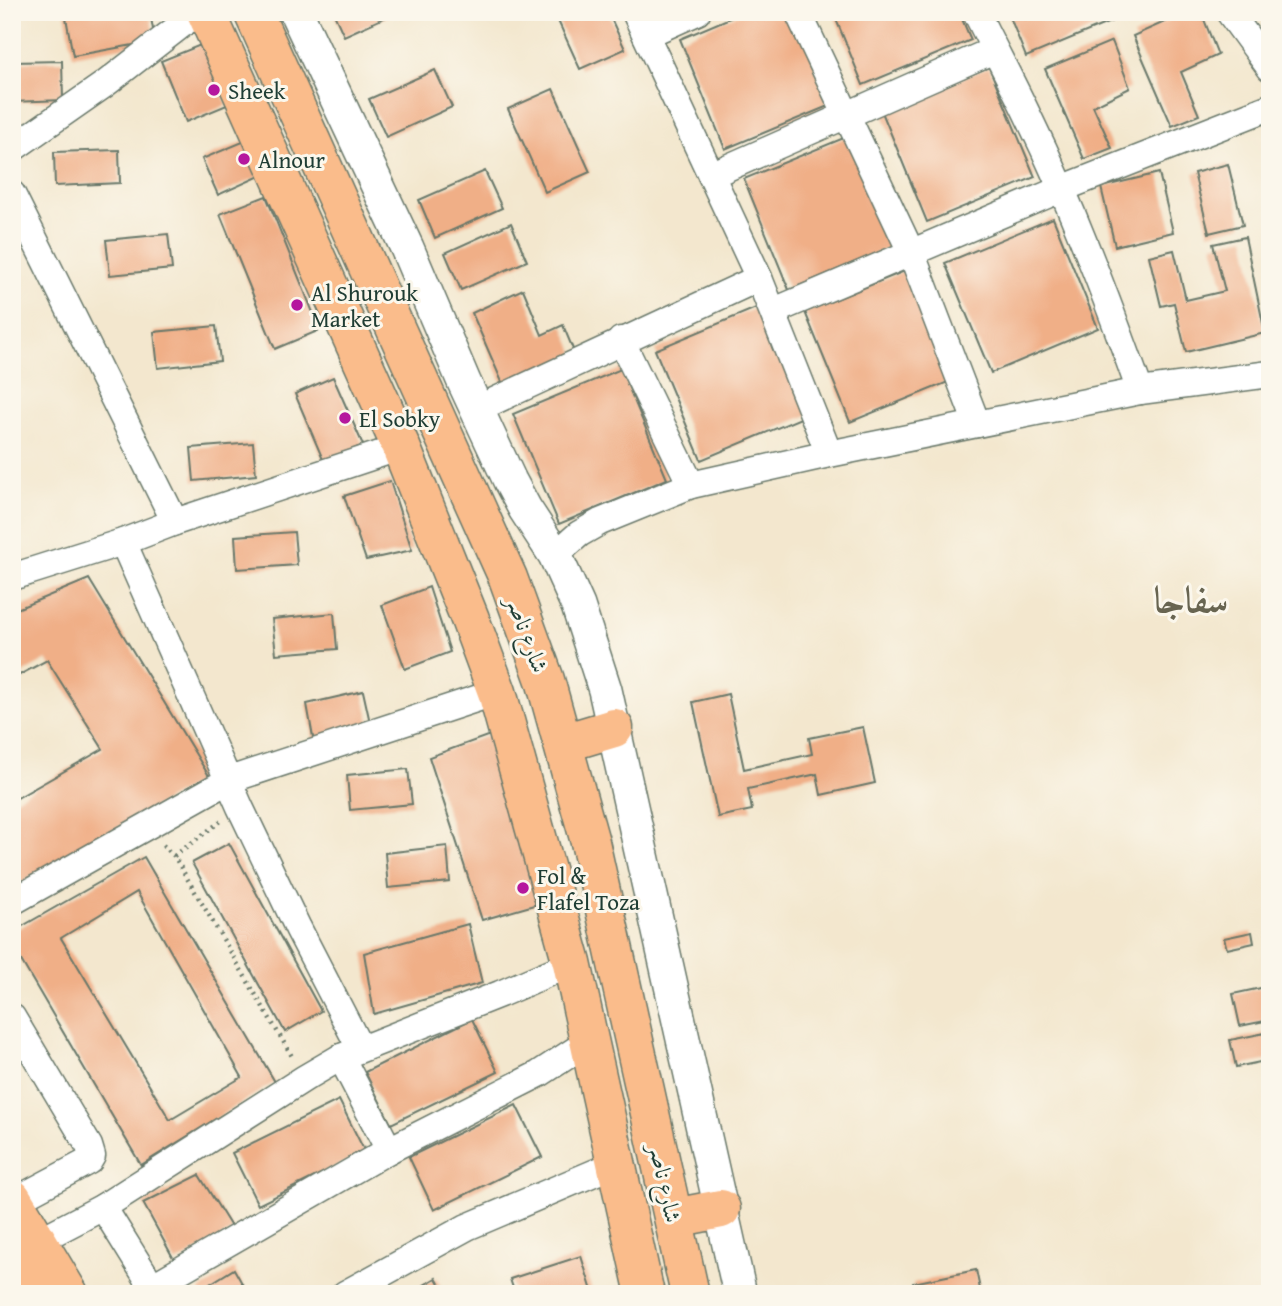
<svg xmlns="http://www.w3.org/2000/svg" width="1282" height="1306" font-family="'Gentium Book Plus',Amiri,serif">
  <rect width="100%" height="100%" fill="#fbf7ec"/>
  <filter id="ink" filterUnits="userSpaceOnUse"><feTurbulence type="fractalNoise" baseFrequency=".0143" numOctaves="2"/><feDisplacementMap in="SourceGraphic" scale="14" xChannelSelector="R" yChannelSelector="G"/><feConvolveMatrix kernelMatrix="1 2 1 2 8 2 1 2 1" color-interpolation-filters="sRGB"/></filter>
  <filter id="wash" filterUnits="userSpaceOnUse"><feTurbulence type="fractalNoise" baseFrequency=".00686" numOctaves="4" result="noise"/><feDisplacementMap in="SourceGraphic" scale="28" xChannelSelector="R" yChannelSelector="G"/><feGaussianBlur stdDeviation="1.57" result="paint"/><feColorMatrix in="noise" values="0 0 0 0 0 0 0 0 0 0 0 0 0 0 0 0 0 1.4 0 .05"/><feComposite in="paint" operator="in"/></filter>
  <g filter="url(#wash)">
    <rect width="100%" height="100%" fill="#f3e7ce"/>
    <g id="blocks">
      <g fill="#f0af87" fill-rule="evenodd">
        <path d="M 65,12 L 150,12 L 155,41 L 73,56 Z"/>
        <path d="M 333,12 L 397,12 L 344,36 Z"/>
        <path d="M 554,12 L 608,12 L 625,49 L 580,69 Z"/>
        <path d="M 744,12 L 795,12 L 833,104 L 725,149 L 680,39 Z"/>
        <path d="M 833,12 L 959,12 L 971,40 L 863,85 Z"/>
        <path d="M 1008,12 L 1134,12 L 1026,57 Z"/>
        <path d="M 1187,12 L 1201,12 L 1218,55 L 1181,72 L 1199,115 L 1172,126 L 1133,36 Z"/>
        <path d="M 1112,41 L 1130,88 L 1093,106 L 1112,148 L 1084,159 L 1045,69 Z"/>
        <path d="M 203,44 L 227,105 L 186,122 L 161,61 Z"/>
        <path d="M 62,61 L 63,100 L 12,102 L 12,62 Z"/>
        <path d="M 989,67 L 1035,177 L 927,222 L 882,112 Z"/>
        <path d="M 435,70 L 452,107 L 386,137 L 369,99 Z"/>
        <path d="M 553,89 L 590,172 L 545,192 L 508,109 Z"/>
        <path d="M 851,135 L 896,245 L 789,290 L 744,179 Z"/>
        <path d="M 245,141 L 260,176 L 218,195 L 202,159 Z"/>
        <path d="M 119,150 L 120,183 L 55,186 L 54,152 Z"/>
        <path d="M 1228,164 L 1243,225 L 1209,233 L 1194,173 Z"/>
        <path d="M 485,171 L 502,208 L 435,238 L 419,200 Z"/>
        <path d="M 1159,173 L 1173,232 L 1115,246 L 1101,187 Z"/>
        <path d="M 266,196 L 320,330 L 275,349 L 220,214 Z"/>
        <path d="M 1053,218 L 1098,328 L 991,373 L 945,263 Z"/>
        <path d="M 511,223 L 527,261 L 461,290 L 445,253 Z"/>
        <path d="M 168,234 L 172,269 L 110,275 L 106,240 Z"/>
        <path d="M 1245,237 L 1265,333 L 1186,352 L 1174,303 L 1161,306 L 1149,256 L 1174,250 L 1186,300 L 1225,291 L 1213,244 Z"/>
        <path d="M 912,268 L 958,378 L 850,422 L 805,312 Z"/>
        <path d="M 523,289 L 542,335 L 563,325 L 577,359 L 505,389 L 472,313 Z"/>
        <path d="M 763,305 L 808,415 L 701,460 L 655,350 Z"/>
        <path d="M 216,326 L 220,361 L 158,368 L 154,332 Z"/>
        <path d="M 621,369 L 667,479 L 559,524 L 513,414 Z"/>
        <path d="M 333,377 L 363,445 L 324,462 L 295,394 Z"/>
        <path d="M 253,443 L 256,475 L 194,481 L 191,448 Z"/>
        <path d="M 390,481 L 412,550 L 366,560 L 344,496 Z"/>
        <path d="M 294,532 L 297,565 L 237,569 L 235,536 Z"/>
        <path d="M 89,579 L 209,776 L 12,888 L 12,801 L 103,749 L 47,660 L 12,679 L 12,611 Z"/>
        <path d="M 429,587 L 450,652 L 405,669 L 382,605 Z"/>
        <path d="M 334,613 L 337,649 L 276,654 L 272,619 Z"/>
        <path d="M 363,691 L 371,727 L 314,743 L 307,704 Z"/>
        <path d="M 728,694 L 744,769 L 812,754 L 809,738 L 863,727 L 875,783 L 821,795 L 817,774 L 748,789 L 752,810 L 718,817 L 693,702 Z"/>
        <path d="M 490,735 L 541,903 L 482,920 L 429,757 Z"/>
        <path d="M 408,769 L 412,804 L 350,810 L 347,775 Z"/>
        <path d="M 229,843 L 321,1011 L 285,1032 L 192,863 Z"/>
        <path d="M 447,846 L 450,882 L 388,888 L 385,853 Z"/>
        <path d="M 144,857 L 275,1082 L 141,1165 L 12,945 L 12,932 ZM 137,892 L 242,1077 L 170,1120 L 61,938 Z"/>
        <path d="M 468,924 L 482,983 L 374,1014 L 364,953 Z"/>
        <path d="M 1252,932 L 1254,943 L 1227,949 L 1224,938 Z"/>
        <path d="M 1270,986 L 1270,1020 L 1240,1026 L 1233,994 Z"/>
        <path d="M 472,1019 L 498,1072 L 391,1124 L 365,1072 Z"/>
        <path d="M 1270,1032 L 1270,1060 L 1236,1067 L 1230,1040 Z"/>
        <path d="M 339,1100 L 365,1152 L 258,1205 L 232,1153 Z"/>
        <path d="M 516,1105 L 542,1157 L 434,1210 L 409,1157 Z"/>
        <path d="M 199,1175 L 233,1230 L 176,1263 L 143,1203 Z"/>
        <path d="M 581,1256 L 593,1294 L 515,1294 L 510,1279 Z"/>
        <path d="M 234,1269 L 248,1294 L 202,1294 L 200,1290 Z"/>
        <path d="M 976,1270 L 981,1294 L 915,1294 L 913,1283 Z"/>
        <path d="M 436,1278 L 445,1294 L 409,1294 Z"/>
      </g>
    </g>
  </g>
  <g filter="url(#ink)">
    <use href="#blocks" fill-opacity="0" stroke="#69786a" stroke-width="2"/>
    <g fill="none" stroke-linecap="round" stroke-linejoin="round">
      <defs>
        <g id="minor">
          <path d="M 635,12 L 759,278 L 829,454"/>
          <path d="M 798,12 L 911,252 L 977,424"/>
          <path d="M 976,12 C 993,47 1012,82 1029,118 C 1072,206 1107,299 1140,391"/>
          <path d="M 1229,12 L 1270,68"/>
          <path d="M 646,35 L 697,12"/>
          <path d="M 12,149 L 105,84 L 198,12"/>
          <path d="M 711,175 L 994,50"/>
          <path d="M 12,194 L 175,522"/>
          <path d="M 774,311 L 1061,189 L 1270,107"/>
          <path d="M 621,340 L 691,485"/>
          <path d="M 477,409 L 759,278"/>
          <path d="M 123,542 L 240,807 L 298,928 L 360,1048"/>
          <path d="M 555,555 L 579,534 L 600,522 L 691,485 L 829,454 L 1140,391 L 1270,374"/>
          <path d="M 12,577 L 123,542 L 175,522 L 401,447"/>
          <path d="M 12,902 L 229,780 L 497,692"/>
          <path d="M 12,1017 L 89,1146 L 92,1156 L 89,1161 L 14,1201"/>
          <path d="M 341,1057 L 389,1150"/>
          <path d="M 103,1207 L 157,1294"/>
          <path d="M 38,1241 L 103,1207 L 305,1078 L 341,1057 L 500,994 L 572,963"/>
          <path d="M 153,1286 L 389,1150 L 539,1074 L 588,1042"/>
          <path d="M 345,1294 L 467,1227 L 615,1164"/>
        </g>
        <path id="tertiary" d="M 296,12 L 407,248 L 464,382 L 510,481 L 525,509 L 555,555 L 578,606 L 605,690 L 740,1294"/>
        <g id="primary">
          <path d="M 206,12 L 401,447 L 470,619 L 497,692 L 572,963 L 645,1294"/>
          <path d="M 253,12 L 508,578 L 545,680 L 590,842 L 690,1294"/>
          <path d="M 564,743 L 614,728"/>
          <path d="M 12,1198 L 69,1294"/>
          <path d="M 674,1218 L 721,1209"/>
          <path d="M 12,1263 L 30,1294"/>
        </g>
      </defs>
      <use href="#minor" stroke="#69786a" stroke-width="29"/>
      <use href="#tertiary" stroke="#69786a" stroke-width="36"/>
      <use href="#primary" stroke="#69786a" stroke-width="41"/>
      <g stroke="#69786a" stroke-width="4.5" stroke-dasharray="2 5" stroke-linecap="butt">
        <path d="M 163,845 L 174,856 L 293,1058"/>
        <path d="M 174,856 L 221,821"/>
      </g>
      <use href="#minor" stroke="#fff" stroke-width="26"/>
      <use href="#tertiary" stroke="#fff" stroke-width="33"/>
      <use href="#primary" stroke="#fabc8b" stroke-width="38"/>
    </g>
  </g>
  <g fill="#b5179e" stroke="#fbf7ec" stroke-width="2.5">
    <circle cx="214" cy="90" r="7"/>
    <circle cx="244" cy="159" r="7"/>
    <circle cx="297" cy="305" r="7"/>
    <circle cx="345" cy="418" r="7"/>
    <circle cx="523" cy="888" r="7"/>
  </g>
  <g text-anchor="middle" dominant-baseline="central" stroke-width="6" stroke-linejoin="round" paint-order="stroke">
    <g font-size="23" fill="#1f3d34" stroke="#fbf7ec" text-anchor="start">
      <text x="228" y="90">Sheek</text>
      <text x="258" y="159">Alnour</text>
      <text x="311" y="292">Al Shurouk<tspan x="311" dy="26">Market</tspan></text>
      <text x="359" y="418">El Sobky</text>
      <text x="537" y="875">Fol &amp;<tspan x="537" dy="26">Flafel Toza</tspan></text>
    </g>
    <g font-size="23" fill="#1f3d34" stroke="#fbf7ec">
      <text transform="translate(528 634) rotate(70)">شارع ناصر</text>
      <text transform="translate(666 1183) rotate(78)">شارع ناصر</text>
    </g>
    <g font-size="37" font-weight="bold" fill="#686551" stroke="#fbf7ec">
      <text x="1191" y="598">سفاجا</text>
    </g>
  </g>
  <rect width="1282" height="1306" fill="none" stroke="#fbf7ec" stroke-width="42"/>
</svg>
